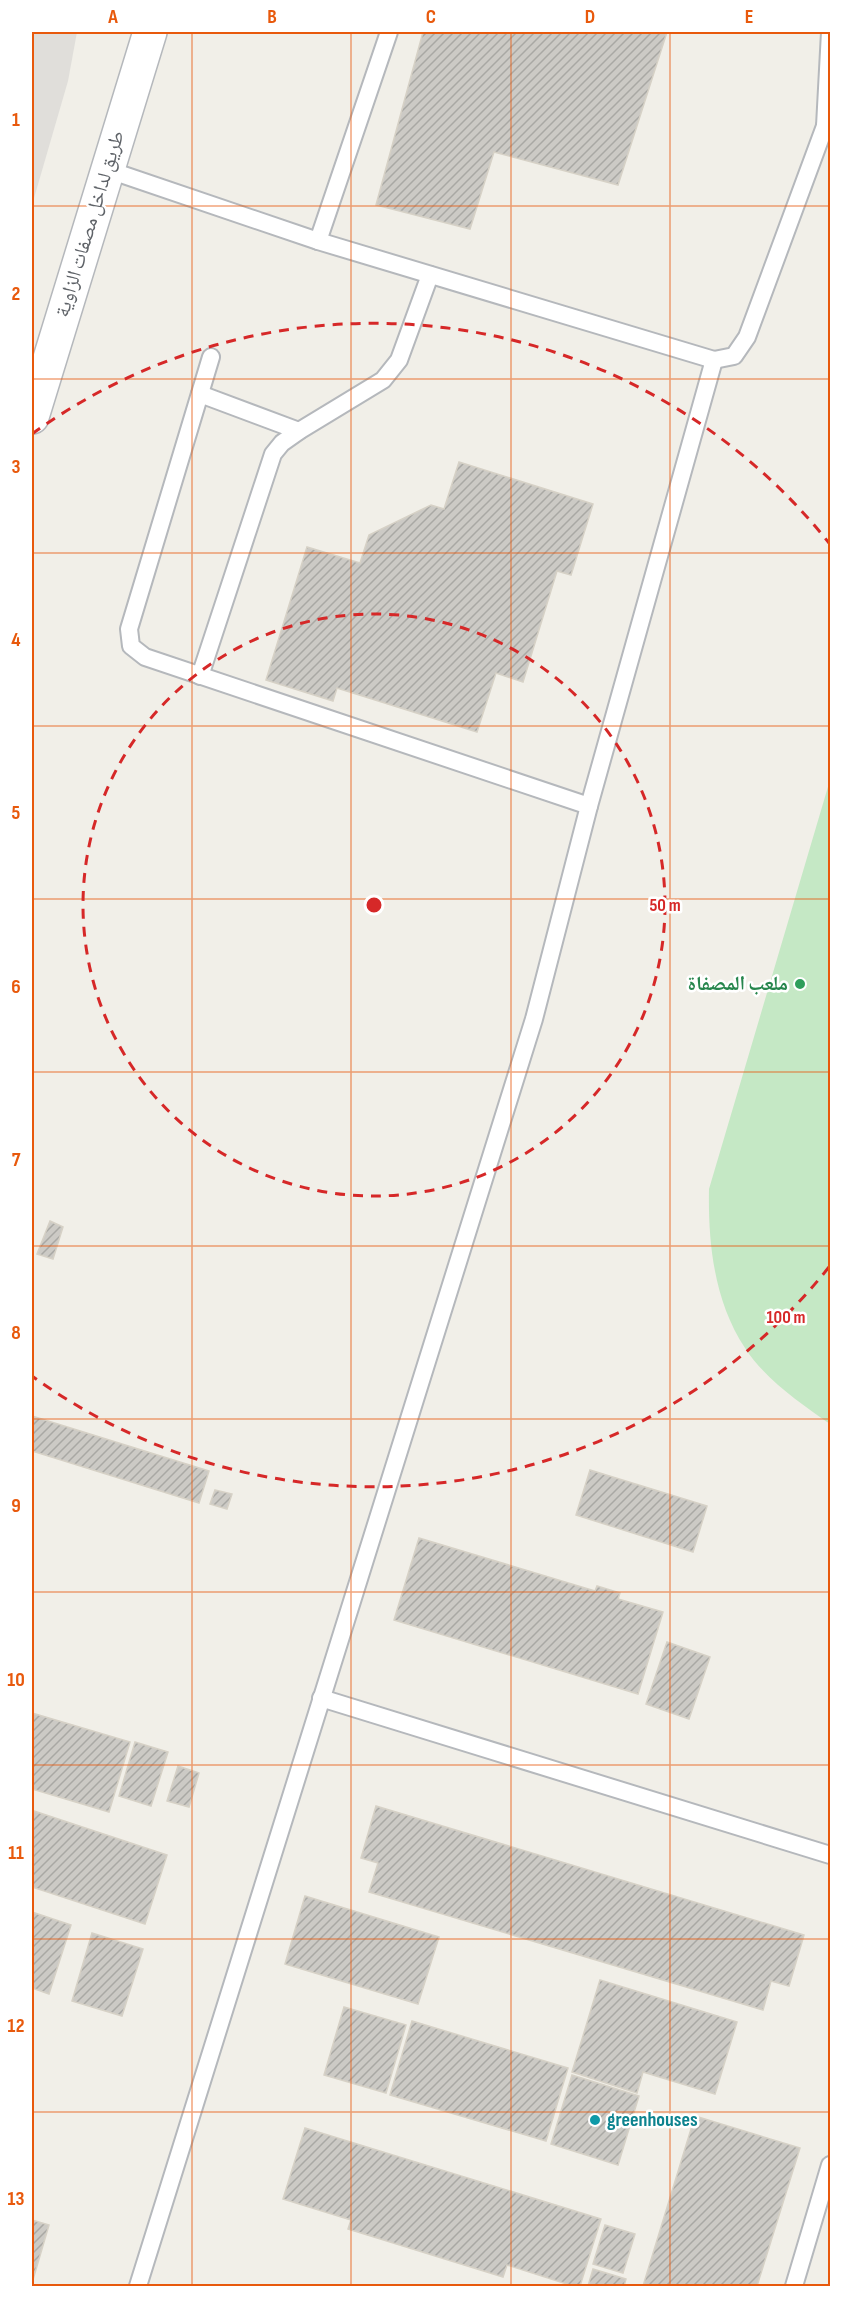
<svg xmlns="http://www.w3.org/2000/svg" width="862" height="2318" font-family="'Sofia Sans Condensed','Noto Naskh Arabic',sans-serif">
  <defs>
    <pattern id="building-hatch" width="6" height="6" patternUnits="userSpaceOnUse" patternTransform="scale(1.5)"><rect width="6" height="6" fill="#cccac5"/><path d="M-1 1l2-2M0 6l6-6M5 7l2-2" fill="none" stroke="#a9a8a4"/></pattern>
  </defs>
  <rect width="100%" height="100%" fill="#f1efe8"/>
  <path fill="#e0deda" d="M 32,32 L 77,32 L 68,81 L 32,205 Z"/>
  <path fill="#c5e8c5" d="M 830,780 L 830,1424 C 800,1403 765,1379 745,1348 C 714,1301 708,1243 709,1189 Z"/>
  <g fill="url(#building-hatch)" stroke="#d6d1c6" stroke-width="1.5">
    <path d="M 423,32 L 667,32 L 618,185 L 494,152 L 470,229 L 376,205 Z"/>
    <path d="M 459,462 L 593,504 L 571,575 L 557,571 L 523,682 L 496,673 L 477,732 L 337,688 L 333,701 L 266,680 L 307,547 L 360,563 L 369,535 L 431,505 L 444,509 Z"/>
    <path d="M 50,1221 L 63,1227 L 53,1259 L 37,1254 Z"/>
    <path d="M 32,1416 L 209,1471 L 199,1503 L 32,1451 Z"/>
    <path d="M 590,1470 L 707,1506 L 693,1552 L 576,1515 Z"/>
    <path d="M 215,1490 L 232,1494 L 227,1509 L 210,1504 Z"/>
    <path d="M 419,1538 L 595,1591 L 597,1586 L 620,1593 L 618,1599 L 663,1612 L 638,1694 L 394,1620 Z"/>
    <path d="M 667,1642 L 710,1657 L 689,1719 L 646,1704 Z"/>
    <path d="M 32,1713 L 130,1742 L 109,1812 L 32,1789 Z"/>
    <path d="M 135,1742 L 168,1752 L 151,1806 L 119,1796 Z"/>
    <path d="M 178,1766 L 199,1773 L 189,1807 L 167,1801 Z"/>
    <path d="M 376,1806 L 804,1935 L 789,1986 L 771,1981 L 763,2010 L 369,1892 L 378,1863 L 361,1858 Z"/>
    <path d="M 34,1811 L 167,1855 L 145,1924 L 32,1887 L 32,1819 Z"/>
    <path d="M 305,1896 L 439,1937 L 418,2004 L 285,1964 Z"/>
    <path d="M 32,1912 L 71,1925 L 49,1994 L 32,1988 Z"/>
    <path d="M 92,1933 L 143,1949 L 122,2016 L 72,2001 Z"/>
    <path d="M 600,1980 L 737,2022 L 715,2094 L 643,2072 L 637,2093 L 572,2072 Z"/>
    <path d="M 344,2007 L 406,2025 L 386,2093 L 324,2075 Z"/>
    <path d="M 412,2021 L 568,2068 L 546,2141 L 390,2095 Z"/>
    <path d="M 572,2075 L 639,2096 L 618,2165 L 551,2144 Z"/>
    <path d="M 695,2116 L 800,2148 L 757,2286 L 643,2286 Z"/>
    <path d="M 305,2128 L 601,2219 L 580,2286 L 573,2286 L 507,2265 L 503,2277 L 348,2229 L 351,2220 L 283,2199 Z"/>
    <path d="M 32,2220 L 49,2225 L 32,2283 Z"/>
    <path d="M 605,2225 L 635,2234 L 623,2273 L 593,2264 Z"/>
    <path d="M 593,2269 L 626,2279 L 624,2286 L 588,2286 Z"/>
  </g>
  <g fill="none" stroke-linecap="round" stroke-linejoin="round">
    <defs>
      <g id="service">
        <path d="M 825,126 L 830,32"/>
        <path d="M 106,169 L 318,241 L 714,360 L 589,806 L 534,1019 L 138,2286"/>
        <path d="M 318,241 L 389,32"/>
        <path d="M 211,357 L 129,629 L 131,646 L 145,657 L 589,806"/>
        <path d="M 714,360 L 734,356 L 747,337 L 825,126 L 830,118"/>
        <path d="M 200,394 L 299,431"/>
        <path d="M 200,676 L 273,454 L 282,443 L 299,431 L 383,380 L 399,360 L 430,275"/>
        <path d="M 321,1698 L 830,1855"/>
        <path d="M 794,2286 L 830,2165"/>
      </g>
      <path id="tertiary" d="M 32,417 L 150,32"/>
    </defs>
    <use href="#service" stroke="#b5b8bc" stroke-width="20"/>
    <use href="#tertiary" stroke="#b5b8bc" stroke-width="36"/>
    <use href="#service" stroke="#fff" stroke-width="16"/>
    <use href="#tertiary" stroke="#fff" stroke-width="33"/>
  </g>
  <path fill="none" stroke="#e8590c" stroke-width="1.5" stroke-opacity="0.55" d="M 192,32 L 192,2286M 351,32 L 351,2286M 511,32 L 511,2286M 670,32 L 670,2286M 32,206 L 830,206M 32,379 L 830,379M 32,553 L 830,553M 32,726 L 830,726M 32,899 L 830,899M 32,1072 L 830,1072M 32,1246 L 830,1246M 32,1419 L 830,1419M 32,1592 L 830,1592M 32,1765 L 830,1765M 32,1939 L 830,1939M 32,2112 L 830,2112"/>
  <g fill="none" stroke="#d62828" stroke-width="3" stroke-dasharray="10 8">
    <circle cx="374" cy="905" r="291"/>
    <path d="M829 1267A582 582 0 0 1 32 1376M32 434A582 582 0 0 1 829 543"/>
  </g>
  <circle fill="#2e9e5b" stroke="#fff" stroke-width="2" cx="800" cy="984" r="6"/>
  <circle fill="#0f9aa8" stroke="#fff" stroke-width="2" cx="595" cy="2120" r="6"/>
  <g text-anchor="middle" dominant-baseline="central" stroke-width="5" stroke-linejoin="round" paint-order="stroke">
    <g font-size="20" fill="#5f6368" stroke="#fff">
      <text transform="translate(90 224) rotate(-73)">طريق لداخل مصفات الزاوية</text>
    </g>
    <g font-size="20" font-weight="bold" fill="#27864d" stroke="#fff" text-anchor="end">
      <text x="788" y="984">ملعب المصفاة</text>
    </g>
    <g font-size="20" font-weight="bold" fill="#0d838f" stroke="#fff" text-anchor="start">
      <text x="607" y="2120">greenhouses</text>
    </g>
  </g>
  <circle cx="374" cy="905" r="9" fill="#d62828" stroke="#fff" stroke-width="3"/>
  <g font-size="18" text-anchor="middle" font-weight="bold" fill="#d62828" stroke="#fff" stroke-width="5" stroke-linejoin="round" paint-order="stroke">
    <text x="665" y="911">50 m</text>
    <text x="786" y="1323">100 m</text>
  </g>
  <rect width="862" height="2318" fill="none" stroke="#ffffff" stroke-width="66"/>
  <rect x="33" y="33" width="796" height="2252" fill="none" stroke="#e8590c" stroke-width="2"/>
  <g font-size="20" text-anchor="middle" font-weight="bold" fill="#e8590c">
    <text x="113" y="23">A</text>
    <text x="272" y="23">B</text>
    <text x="431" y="23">C</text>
    <text x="590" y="23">D</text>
    <text x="749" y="23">E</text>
    <text x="16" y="126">1</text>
    <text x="16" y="300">2</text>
    <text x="16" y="473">3</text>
    <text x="16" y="646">4</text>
    <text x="16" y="819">5</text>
    <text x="16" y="993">6</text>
    <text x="16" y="1166">7</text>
    <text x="16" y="1339">8</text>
    <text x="16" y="1512">9</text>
    <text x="16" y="1686">10</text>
    <text x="16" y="1859">11</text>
    <text x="16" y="2032">12</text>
    <text x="16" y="2205">13</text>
  </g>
</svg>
